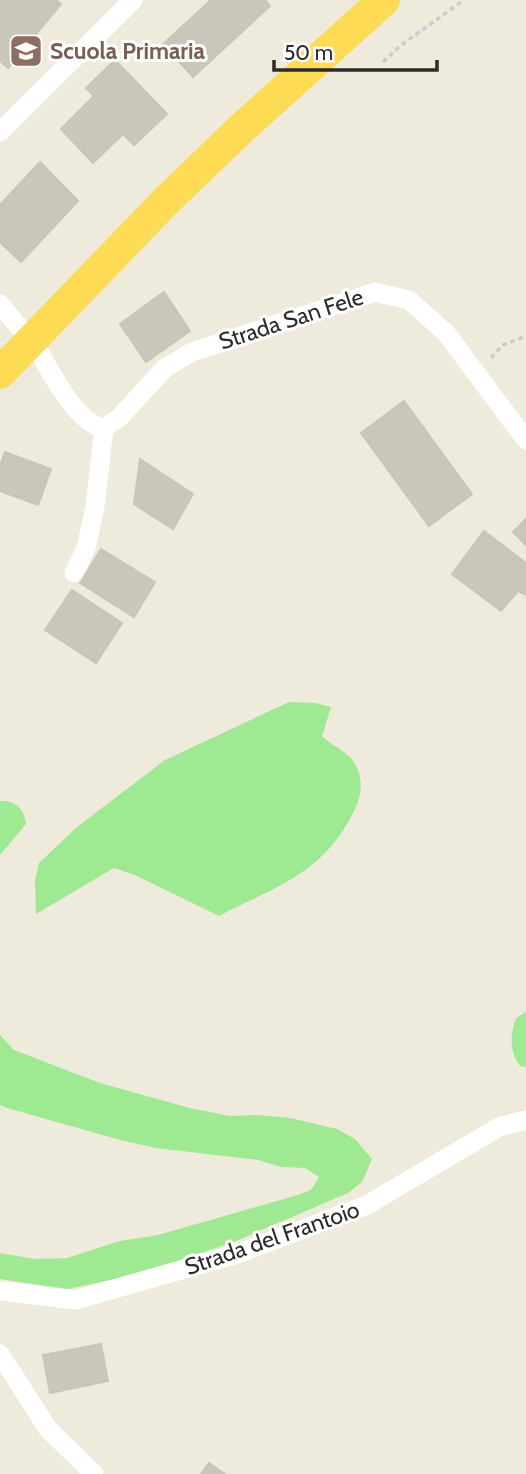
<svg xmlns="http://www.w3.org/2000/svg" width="526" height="1474" font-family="Cabin,sans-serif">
  <rect width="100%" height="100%" fill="#eeeadc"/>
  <g fill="#a0e993">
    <path d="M 289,702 L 315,703 L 331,707 L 322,736 C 334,748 351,752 357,768 C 365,786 359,803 350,819 C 319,875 273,888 219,916 L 137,876 L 114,868 L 36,914 L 35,880 L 39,863 L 77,827 L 165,760 Z"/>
    <path d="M 0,801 C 16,800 24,809 26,824 L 0,855 Z"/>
    <path d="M 526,1012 L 526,1067 L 520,1066 C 509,1051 510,1035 516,1018 Z"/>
    <path d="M 0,1035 L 14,1050 L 100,1083 L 190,1108 L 230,1116 L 256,1115 L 290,1118 L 337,1129 L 355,1139 L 372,1159 L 362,1182 L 348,1193 L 236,1241 L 144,1273 L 68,1289 L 0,1279 L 0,1253 L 35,1259 L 67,1258 L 120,1241 L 158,1235 L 298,1195 L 311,1190 L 319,1177 L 305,1168 L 281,1167 L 258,1160 L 156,1148 L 120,1140 L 7,1108 L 0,1105 Z"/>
  </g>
  <g fill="#c9c6bb" stroke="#cac6b5" stroke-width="2">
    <path d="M 0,0 L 56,0 L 61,4 L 8,68 L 0,61 Z"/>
    <path d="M 211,0 L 265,0 L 270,6 L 193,77 L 163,44 Z"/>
    <path d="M 115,60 L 167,114 L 134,145 L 123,134 L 93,163 L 61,129 L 94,96 L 86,88 Z"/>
    <path d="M 40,162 L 78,201 L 21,262 L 0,242 L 0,205 Z"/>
    <path d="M 164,292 L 190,331 L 146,362 L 120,324 Z"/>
    <path d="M 404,401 L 472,494 L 429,526 L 361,433 Z"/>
    <path d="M 5,452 L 51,469 L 38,505 L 0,491 L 0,466 Z"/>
    <path d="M 140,459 L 193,494 L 173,529 L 134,504 Z"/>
    <path d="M 526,519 L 526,545 L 513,532 Z"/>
    <path d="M 484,531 L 526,563 L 526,595 L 518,591 L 501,611 L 452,574 Z"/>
    <path d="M 101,549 L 155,582 L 134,617 L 80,583 Z"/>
    <path d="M 72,590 L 122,623 L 96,663 L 45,630 Z"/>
    <path d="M 101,1344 L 108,1381 L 50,1393 L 43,1355 Z"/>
    <path d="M 209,1463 L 225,1474 L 201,1474 Z"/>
  </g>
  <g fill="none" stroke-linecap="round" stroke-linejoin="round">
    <g stroke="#ccc" stroke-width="3.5" stroke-dasharray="5 3.5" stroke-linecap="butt">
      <path d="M 383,62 L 400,46 L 464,0"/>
      <path d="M 491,358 L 503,345 L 526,336"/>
    </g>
    <g stroke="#fff" stroke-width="19">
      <path d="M 0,132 L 133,0"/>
      <path d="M 0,304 L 18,326"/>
      <path d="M 40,353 C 51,374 79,425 104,428 L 95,507 L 86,548 L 74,573"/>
      <path d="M 104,428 L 119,418 L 165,368 L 192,352 L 375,292 L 409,300 L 446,333 L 526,440"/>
      <path d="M 0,1291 L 75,1300 L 237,1254 L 367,1205 L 499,1127 L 526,1120"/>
      <path d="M 0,1354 L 48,1429 L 94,1474"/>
    </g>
    <path stroke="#fedb54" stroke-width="32" d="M 0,373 L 166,201 L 243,127 L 384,0"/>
  </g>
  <defs>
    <symbol id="school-square" viewBox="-11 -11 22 22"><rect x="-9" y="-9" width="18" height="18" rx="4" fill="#8d6e63" stroke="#fff"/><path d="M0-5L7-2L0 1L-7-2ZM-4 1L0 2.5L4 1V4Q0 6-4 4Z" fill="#fff"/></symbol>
  </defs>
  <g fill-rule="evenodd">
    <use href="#school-square" x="7" y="32" width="38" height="38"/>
  </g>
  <g text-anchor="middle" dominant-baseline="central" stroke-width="6" stroke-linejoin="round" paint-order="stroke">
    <g font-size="23" font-weight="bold" fill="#785e54" stroke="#fff" text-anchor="start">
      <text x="50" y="51">Scuola Primaria</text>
    </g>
    <g font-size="23" fill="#2b2b2b" stroke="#fff">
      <text transform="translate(291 319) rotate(-18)">Strada San Fele</text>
      <text transform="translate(272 1238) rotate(-19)">Strada del Frantoio</text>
    </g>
  </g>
  <path d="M274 60v10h163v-10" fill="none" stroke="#2b2b2b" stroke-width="3.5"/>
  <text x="284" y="60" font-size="21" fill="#2b2b2b" stroke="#ffffff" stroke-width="5" paint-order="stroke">50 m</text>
</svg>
